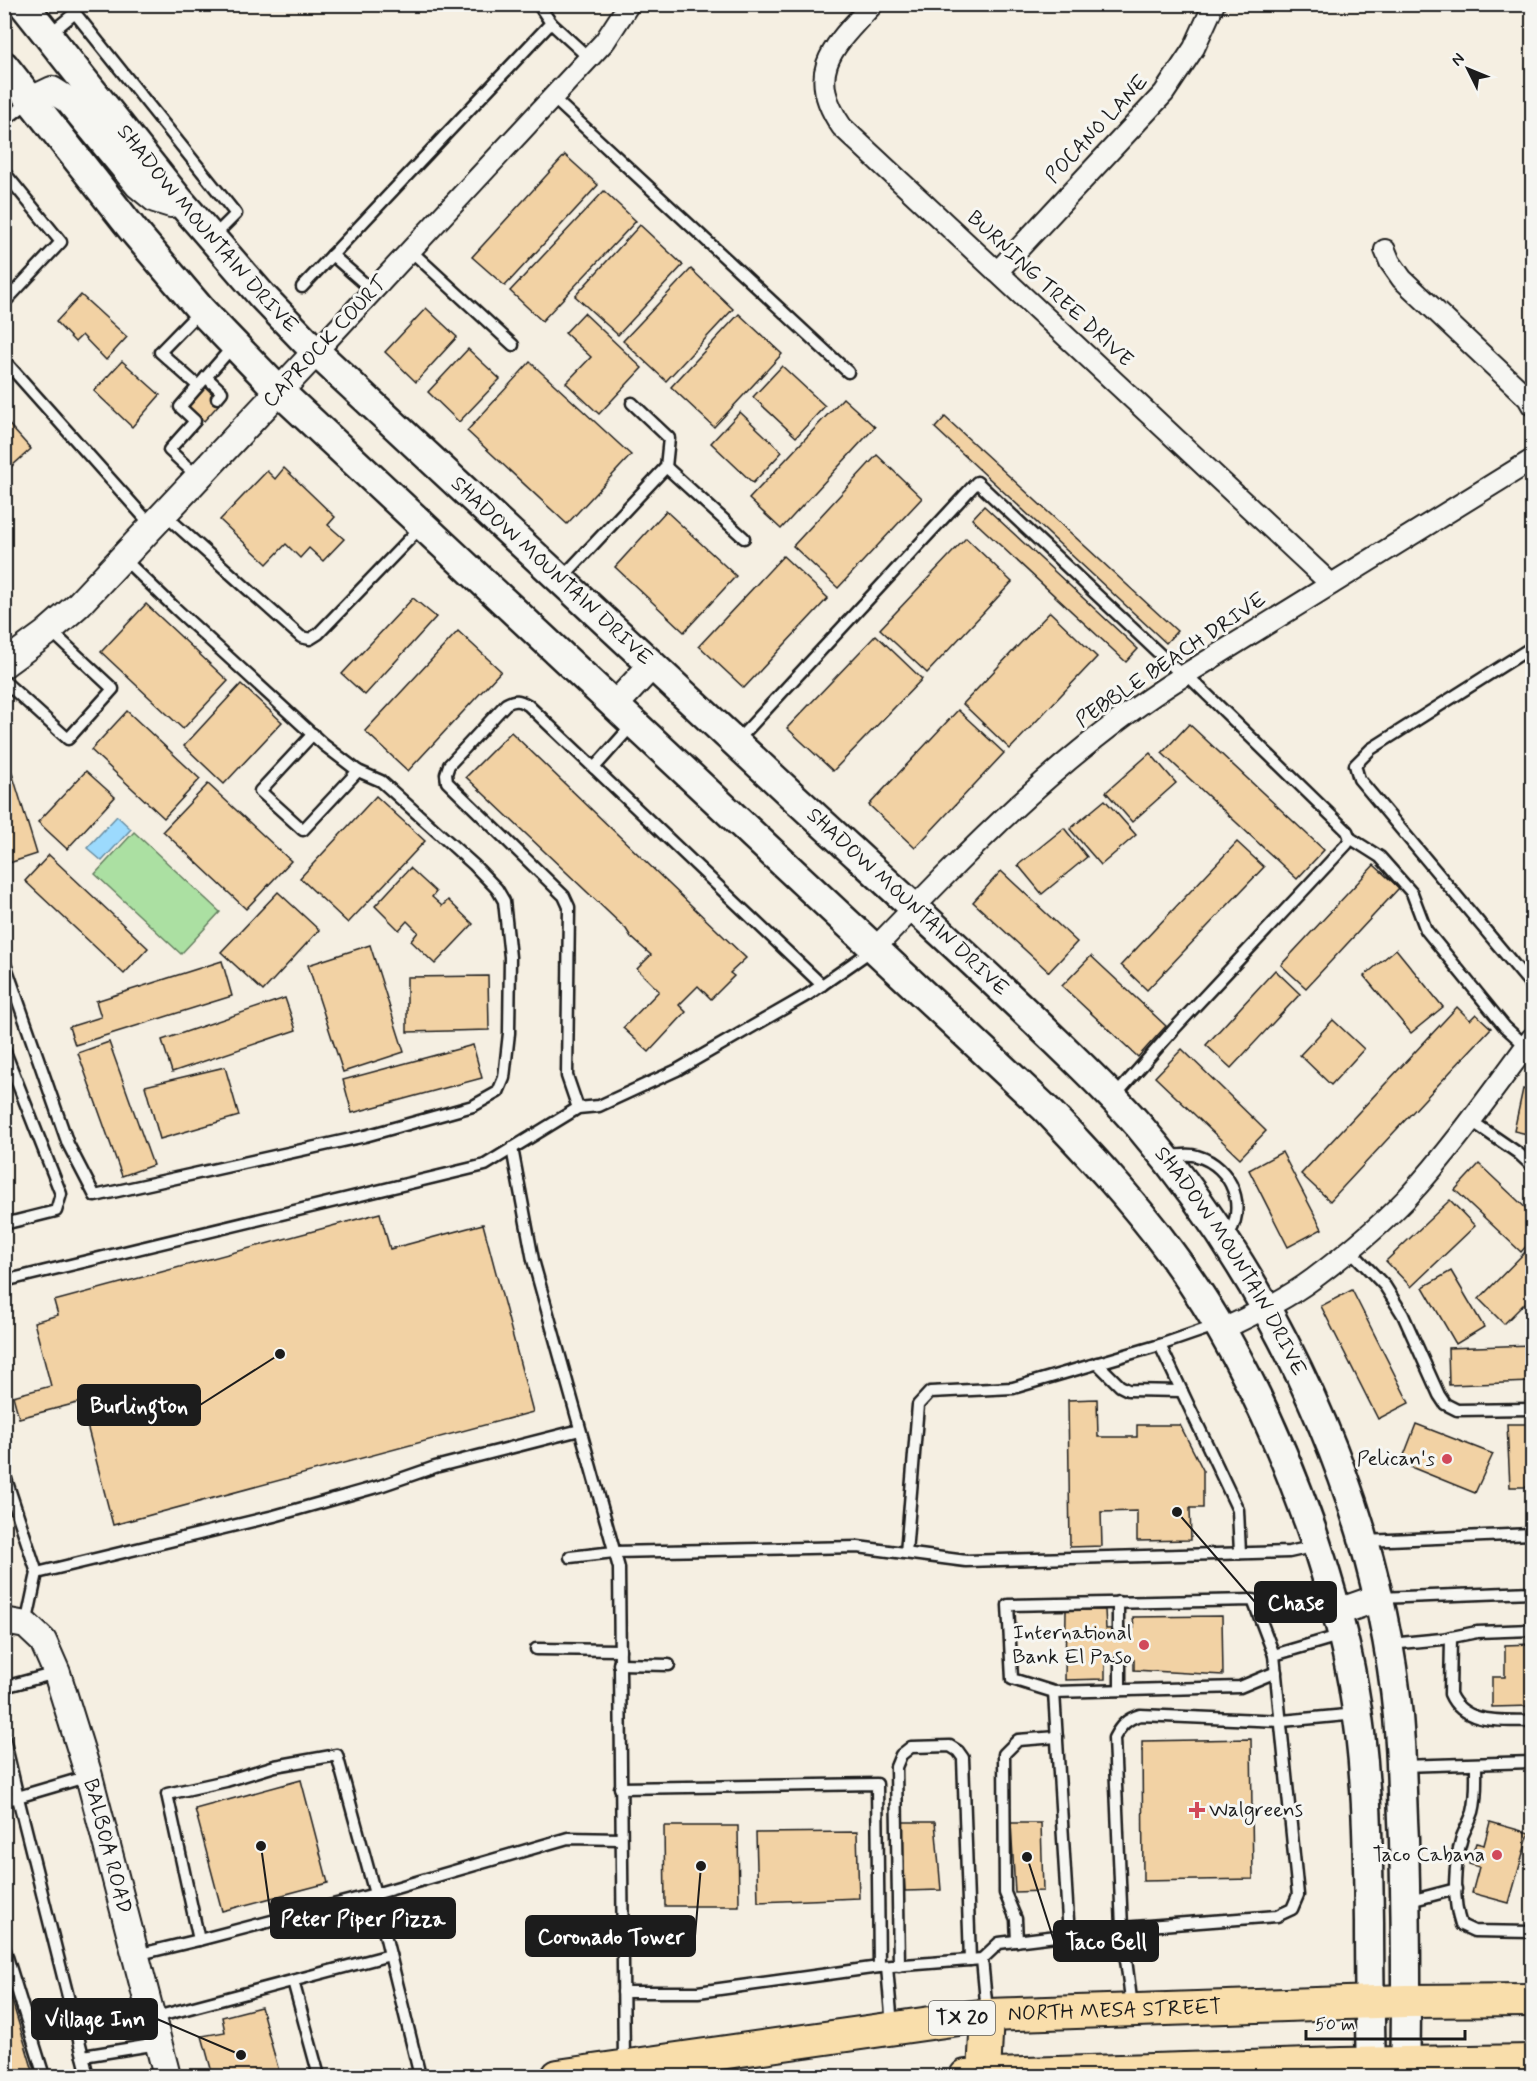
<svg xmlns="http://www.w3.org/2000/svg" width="1537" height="2081" font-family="Mynerve,sans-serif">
  <rect width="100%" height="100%" fill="#f5efe2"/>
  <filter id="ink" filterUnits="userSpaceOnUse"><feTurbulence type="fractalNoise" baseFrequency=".0167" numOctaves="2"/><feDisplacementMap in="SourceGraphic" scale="12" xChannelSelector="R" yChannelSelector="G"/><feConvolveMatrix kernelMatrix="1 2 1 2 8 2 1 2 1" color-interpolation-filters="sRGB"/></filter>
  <g filter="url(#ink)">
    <path fill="#abe0a2" stroke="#647e5f" stroke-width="1.5" d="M 134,832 L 220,912 L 181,954 L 95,874 Z"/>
    <path fill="#9cdafd" stroke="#698ea3" stroke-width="1.5" d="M 117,816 L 131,829 L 102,861 L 87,848 Z"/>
    <g fill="#f2d2a4" stroke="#1c1c1c" stroke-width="1.5">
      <path d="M 565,155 L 598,185 L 505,286 L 472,257 Z"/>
      <path d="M 604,191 L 636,221 L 542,321 L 510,291 Z"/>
      <path d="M 640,225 L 683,265 L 618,335 L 575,296 Z"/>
      <path d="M 691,269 L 733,309 L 666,381 L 623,341 Z"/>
      <path d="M 81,295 L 127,337 L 106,360 L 82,335 L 75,342 L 56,322 Z"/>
      <path d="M 426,308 L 457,337 L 416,382 L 385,352 Z"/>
      <path d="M 584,313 L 642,368 L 599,414 L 566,383 L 591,357 L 565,333 Z"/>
      <path d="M 739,314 L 782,354 L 714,427 L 671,387 Z"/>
      <path d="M 468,349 L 500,379 L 459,422 L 428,392 Z"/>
      <path d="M 122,361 L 160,395 L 132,427 L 94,391 Z"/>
      <path d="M 530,362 L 631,455 L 567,524 L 467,431 Z"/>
      <path d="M 782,366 L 825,406 L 796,437 L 753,397 Z"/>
      <path d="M 202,384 L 221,402 L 204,421 L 185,403 Z"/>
      <path d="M 843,398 L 875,427 L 781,529 L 749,499 Z"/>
      <path d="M 740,412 L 782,452 L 753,483 L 711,443 Z"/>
      <path d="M 945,417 L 1177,631 L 1166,643 L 935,428 Z"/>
      <path d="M 4,419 L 31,449 L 4,473 Z"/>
      <path d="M 877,455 L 922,498 L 838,588 L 793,546 Z"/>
      <path d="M 284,468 L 335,517 L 328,525 L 344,539 L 323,561 L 309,548 L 300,558 L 286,544 L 267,564 L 220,520 L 267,471 L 275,479 Z"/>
      <path d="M 984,506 L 1138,649 L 1126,662 L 972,519 Z"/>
      <path d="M 666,511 L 736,576 L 684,632 L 615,567 Z"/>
      <path d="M 966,538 L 1012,582 L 927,673 L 880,629 Z"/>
      <path d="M 783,556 L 828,598 L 744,688 L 699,646 Z"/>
      <path d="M 413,598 L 436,617 L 365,695 L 342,674 Z"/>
      <path d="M 146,604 L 228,681 L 183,729 L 101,652 Z"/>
      <path d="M 1050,612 L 1097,657 L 1010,749 L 963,704 Z"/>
      <path d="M 458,631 L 501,671 L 408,771 L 365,731 Z"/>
      <path d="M 876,635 L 922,679 L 833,771 L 787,728 Z"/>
      <path d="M 241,684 L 282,722 L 224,784 L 184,746 Z"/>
      <path d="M 958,710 L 1004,753 L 915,848 L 869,805 Z"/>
      <path d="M 127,711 L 200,779 L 164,818 L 91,750 Z"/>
      <path d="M 1189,724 L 1324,850 L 1297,879 L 1162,753 Z"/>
      <path d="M 511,732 L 746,958 L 730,973 L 734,976 L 711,999 L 698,986 L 679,1005 L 686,1012 L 649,1052 L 623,1028 L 659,991 L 637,969 L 651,955 L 631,937 L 626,929 L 466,777 Z"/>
      <path d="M 4,747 L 37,854 L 6,864 L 4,860 Z"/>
      <path d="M 1150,753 L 1176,783 L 1132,822 L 1106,792 Z"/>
      <path d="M 86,771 L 115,797 L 67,849 L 38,822 Z"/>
      <path d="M 208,784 L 291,861 L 246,909 L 163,831 Z"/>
      <path d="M 376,796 L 425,841 L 348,923 L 300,878 Z"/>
      <path d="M 1105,800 L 1136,835 L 1101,865 L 1070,829 Z"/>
      <path d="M 1064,828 L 1087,857 L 1042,894 L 1018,865 Z"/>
      <path d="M 1237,842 L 1264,867 L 1147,990 L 1121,965 Z"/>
      <path d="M 49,855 L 148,948 L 124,974 L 25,881 Z"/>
      <path d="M 1374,865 L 1399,888 L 1306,988 L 1281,965 Z"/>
      <path d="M 410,868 L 436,892 L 432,897 L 442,906 L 448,900 L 473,924 L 435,964 L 411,941 L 418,932 L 407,921 L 399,930 L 375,906 Z"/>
      <path d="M 1001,871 L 1077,942 L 1049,972 L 973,902 Z"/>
      <path d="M 278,892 L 319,930 L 263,991 L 221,952 Z"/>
      <path d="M 370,945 L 404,1052 L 343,1072 L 308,965 Z"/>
      <path d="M 1396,949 L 1443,1007 L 1411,1033 L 1364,976 Z"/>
      <path d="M 1091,956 L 1166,1026 L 1138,1057 L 1062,986 Z"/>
      <path d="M 222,961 L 232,996 L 75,1045 L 69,1027 L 101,1017 L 96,1001 Z"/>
      <path d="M 1275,970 L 1300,994 L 1231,1068 L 1206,1045 Z"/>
      <path d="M 488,976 L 489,1030 L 407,1032 L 407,977 Z"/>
      <path d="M 285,998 L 296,1030 L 172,1072 L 162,1040 Z"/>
      <path d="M 1457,1007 L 1470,1020 L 1476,1014 L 1491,1028 L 1330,1201 L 1301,1174 Z"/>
      <path d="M 1333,1020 L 1364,1049 L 1331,1085 L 1300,1055 Z"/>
      <path d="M 109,1042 L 153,1165 L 122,1176 L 78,1053 Z"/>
      <path d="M 473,1045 L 482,1078 L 352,1113 L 343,1080 Z"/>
      <path d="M 1182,1049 L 1266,1131 L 1240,1158 L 1155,1077 Z"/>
      <path d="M 225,1067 L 239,1116 L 160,1139 L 145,1086 Z"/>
      <path d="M 1523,1089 L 1532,1091 L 1532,1135 L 1514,1131 Z"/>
      <path d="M 1282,1152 L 1322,1229 L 1288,1247 L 1249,1170 Z"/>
      <path d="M 1479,1164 L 1532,1214 L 1532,1240 L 1521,1252 L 1455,1190 Z"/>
      <path d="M 1450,1200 L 1475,1226 L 1411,1287 L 1386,1261 Z"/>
      <path d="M 380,1213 L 390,1249 L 483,1224 L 533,1412 L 113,1525 L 81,1402 L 19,1418 L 13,1396 L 51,1386 L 34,1322 L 58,1315 L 54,1301 Z"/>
      <path d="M 1532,1245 L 1532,1296 L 1504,1324 L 1479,1299 Z"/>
      <path d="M 1451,1271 L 1484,1327 L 1456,1344 L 1423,1287 Z"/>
      <path d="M 1352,1290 L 1409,1403 L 1378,1419 L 1321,1306 Z"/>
      <path d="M 1531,1345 L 1532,1382 L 1449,1385 L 1448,1348 Z"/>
      <path d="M 1097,1399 L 1098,1437 L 1137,1437 L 1137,1425 L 1180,1425 L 1203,1470 L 1203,1508 L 1190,1508 L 1191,1540 L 1137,1541 L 1137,1511 L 1101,1512 L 1102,1546 L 1070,1547 L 1068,1400 Z"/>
      <path d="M 1416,1424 L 1493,1454 L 1475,1493 L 1401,1463 Z"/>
      <path d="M 1507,1424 L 1532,1424 L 1532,1487 L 1510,1487 Z"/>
      <path d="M 1066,1610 L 1105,1610 L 1106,1629 L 1134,1628 L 1133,1617 L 1222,1616 L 1223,1675 L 1134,1670 L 1134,1660 L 1120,1661 L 1105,1661 L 1105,1679 L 1065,1680 Z"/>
      <path d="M 1532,1644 L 1532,1706 L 1492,1707 L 1492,1677 L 1505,1677 L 1505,1645 Z"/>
      <path d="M 1251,1739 L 1253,1879 L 1143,1881 L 1142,1741 Z"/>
      <path d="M 301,1780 L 328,1883 L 222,1911 L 195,1809 Z"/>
      <path d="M 901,1822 L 935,1822 L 941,1890 L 905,1891 Z"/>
      <path d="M 1490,1822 L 1529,1833 L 1509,1903 L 1472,1893 L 1479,1867 L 1469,1864 L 1476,1843 L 1484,1845 Z"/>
      <path d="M 1011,1823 L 1041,1823 L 1043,1891 L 1015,1892 Z"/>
      <path d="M 664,1826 L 738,1826 L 739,1906 L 665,1906 Z"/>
      <path d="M 857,1832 L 859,1898 L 758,1902 L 756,1833 Z"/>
      <path d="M 4,1974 L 33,2071 L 16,2076 L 4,2076 Z"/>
      <path d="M 261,2007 L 280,2075 L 273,2076 L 213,2076 L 202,2036 L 225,2032 L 222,2017 Z"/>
    </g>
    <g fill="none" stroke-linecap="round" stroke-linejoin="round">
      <defs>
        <g id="service">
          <path d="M 538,4 L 551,23 L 589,58"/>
          <path d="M 48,35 L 75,13 L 236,214 L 212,238"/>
          <path d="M 552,97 L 848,372"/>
          <path d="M 4,121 L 30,101"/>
          <path d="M 4,172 L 61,242 L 4,303"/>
          <path d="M 410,250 L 513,345"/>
          <path d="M 332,255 L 373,291"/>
          <path d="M 302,287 L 551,23"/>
          <path d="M 4,360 L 152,526"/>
          <path d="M 206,377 L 222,392 L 217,398"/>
          <path d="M 198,386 L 160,352 L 199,312"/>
          <path d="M 632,403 L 669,438 L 666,467"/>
          <path d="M 198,477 L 169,450 L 195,421 L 180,407 L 234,345"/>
          <path d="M 164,514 L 301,637 L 310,639 L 318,634 L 422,526"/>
          <path d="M 561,579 L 666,467 L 744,538"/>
          <path d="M 1532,647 L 1371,749 L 1355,765 L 1359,779 L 1532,986"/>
          <path d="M 1186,674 L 1347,831 L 1350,838 L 1380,857 L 1412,893 L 1426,930 L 1505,1027 L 1526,1046"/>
          <path d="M 4,681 L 68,739 L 113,689 L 50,630"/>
          <path d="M 313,734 L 260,791 L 303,830 L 358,771"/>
          <path d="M 736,742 L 977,482 L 1183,676"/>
          <path d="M 594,768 L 634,723"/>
          <path d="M 4,961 L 68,1144 L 95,1196 L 365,1136 L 473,1106 L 498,1092 L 504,1078 L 509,1033 L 510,957 L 504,901 L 497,889 L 474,865 L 381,781 L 358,771 L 324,745 L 175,608 L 123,558"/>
          <path d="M 4,1049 L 61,1194 L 56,1211 L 4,1224"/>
          <path d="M 1115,1096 L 1175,1028 L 1347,844 L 1350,838"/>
          <path d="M 578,1108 L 567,1076 L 569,907 L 564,896 L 447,782 L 446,774 L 449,765 L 506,704 C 515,699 519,700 528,705 L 822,985"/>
          <path d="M 1470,1120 L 1518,1153 L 1532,1166"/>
          <path d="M 512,1148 L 533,1260 L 619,1568 L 624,2064"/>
          <path d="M 1169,1156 C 1178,1156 1188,1153 1197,1156 C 1232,1166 1249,1209 1226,1238"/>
          <path d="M 1349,1249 L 1385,1286 L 1403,1315 L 1439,1395 L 1445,1404 L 1457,1410 L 1532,1409"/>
          <path d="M 4,1281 L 485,1165 L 578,1108 L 599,1106 L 677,1070 L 809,994 L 872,950"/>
          <path d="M 1218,1325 L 1160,1345 L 1238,1510 L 1240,1553"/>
          <path d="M 1097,1363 L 1120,1386 L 1128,1390 L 1182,1391"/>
          <path d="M 4,1473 L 37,1573 L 26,1625"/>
          <path d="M 1365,1541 L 1532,1534"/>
          <path d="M 906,1553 L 918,1405 L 930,1392 L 1013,1388 L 1160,1345"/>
          <path d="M 570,1557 L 614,1552 L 858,1547 L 966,1561 L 1289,1552 L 1316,1546"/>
          <path d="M 37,1573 L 274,1516 L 380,1486 L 435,1467 L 580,1430"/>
          <path d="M 1379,1598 L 1532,1592"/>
          <path d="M 1118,1602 L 1118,1629"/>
          <path d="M 1451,1637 L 1450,1694 C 1464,1726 1504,1720 1532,1721"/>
          <path d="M 1390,1644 L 1442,1639 L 1477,1632 L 1532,1630"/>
          <path d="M 536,1649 L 620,1650"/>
          <path d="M 1274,1655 L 1253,1600 L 1008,1605 L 1012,1679 L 1054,1692 L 1240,1687 L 1276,1672"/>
          <path d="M 1120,1661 L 1120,1690"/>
          <path d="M 619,1664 L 669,1665"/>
          <path d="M 4,1687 L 56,1673"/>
          <path d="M 1054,1692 L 1069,1936"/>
          <path d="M 4,1738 L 18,1798 L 88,2076"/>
          <path d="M 1476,1765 C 1476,1781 1477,1797 1473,1812 C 1470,1821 1465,1829 1462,1837 C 1454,1864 1452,1899 1461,1925 L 1474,1931 L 1532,1932"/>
          <path d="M 1401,1766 L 1532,1762"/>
          <path d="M 620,1788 L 877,1784 L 879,1967"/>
          <path d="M 4,1801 L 89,1776"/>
          <path d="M 1406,1902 L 1456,1889"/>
          <path d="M 199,1940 L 167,1794 L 226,1781 L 275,1766 L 337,1755 L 375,1894 L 420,2076"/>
          <path d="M 1017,1941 L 1016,1919 L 1005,1893 L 1004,1754 L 1018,1740 L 1057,1737"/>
          <path d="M 4,1947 L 44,2076"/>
          <path d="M 136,1955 L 199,1940 L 375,1894 L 568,1838 L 621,1839"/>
          <path d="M 982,1959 L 987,2012"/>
          <path d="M 899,1966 L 896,1767 L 901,1755 L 911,1747 L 950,1746 L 958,1751 L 963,1758 L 970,1960"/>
          <path d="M 887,1967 L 892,2026"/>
          <path d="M 293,1981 L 319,2076"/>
          <path d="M 623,1992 L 698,1992 L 879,1967 L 982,1959 L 999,1943 L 1122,1928 L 1277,1916 L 1292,1909 L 1298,1895 L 1274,1655 L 1342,1635"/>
          <path d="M 1132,2007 L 1122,1928 L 1114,1738 C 1121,1725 1127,1719 1140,1715 L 1282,1721 L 1357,1714"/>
          <path d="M 152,2018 L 390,1955"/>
          <path d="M 83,2056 L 158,2044"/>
        </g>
        <g id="minor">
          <path d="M 873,4 C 835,45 803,71 842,127 L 1331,584"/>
          <path d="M 1385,250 L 1390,262 L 1402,279 L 1528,398 L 1532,405"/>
          <path d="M 997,272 L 1164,93 L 1194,48 L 1214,4"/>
          <path d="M 316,352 L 605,41 L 629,4"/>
          <path d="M 875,948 C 970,849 1065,750 1183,676 L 1532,460"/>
          <path d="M 1221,1330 C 1252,1315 1285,1300 1313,1279 C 1345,1255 1378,1228 1406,1199 C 1452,1149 1492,1092 1532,1038"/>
        </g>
        <g id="tertiary">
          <path d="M 31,100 L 52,90 L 68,100 L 138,185 L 155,199 L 171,204 L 178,199"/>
          <path d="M 4,664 L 45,634 L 78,605 L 316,352"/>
          <path d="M 615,705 L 652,665"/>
          <path d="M 1338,1612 L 1378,1598"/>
          <path id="s1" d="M 4,1621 L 26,1625 L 43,1641 L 57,1673 L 89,1776 L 167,2076"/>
        </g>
        <g id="secondary">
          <path id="s2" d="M 23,4 L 178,199 L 262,296 L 316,352 C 476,501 637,650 797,800 C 876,873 956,945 1034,1020 C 1070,1055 1107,1089 1140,1127 C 1240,1244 1316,1384 1361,1531 C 1381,1599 1396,1672 1400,1743 C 1402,1775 1402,1807 1404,1839 C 1406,1919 1407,1997 1405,2076"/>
          <path d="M 4,66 L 133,230 L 201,310 L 279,391 L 1046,1109 C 1089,1154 1131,1199 1168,1249 C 1232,1334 1277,1431 1312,1531 C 1329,1582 1344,1632 1353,1685 C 1367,1763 1368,1843 1369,1923 C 1369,1974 1370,2025 1371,2076"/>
        </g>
        <g id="primary">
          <path d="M 984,2075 L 987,2015"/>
          <path id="s3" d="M 558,2076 L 987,2015 L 1406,2001 L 1532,2000"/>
          <path d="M 966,2076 L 1342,2064 L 1532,2061"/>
        </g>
      </defs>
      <use href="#service" stroke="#1c1c1c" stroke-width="15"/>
      <use href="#minor" stroke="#1c1c1c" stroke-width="24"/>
      <use href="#tertiary" stroke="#1c1c1c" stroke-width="30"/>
      <use href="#secondary" stroke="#1c1c1c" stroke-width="33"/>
      <use href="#primary" stroke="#1c1c1c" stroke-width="36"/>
      <use href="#service" stroke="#f6f6f2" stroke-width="10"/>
      <use href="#minor" stroke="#f6f6f2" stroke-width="20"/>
      <use href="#tertiary" stroke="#f6f6f2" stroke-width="26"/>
      <use href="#secondary" stroke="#f6f6f2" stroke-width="28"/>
      <use href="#primary" stroke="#f9deab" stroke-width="32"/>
    </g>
  </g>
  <g fill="#d1495b" stroke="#f6f6f2" stroke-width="2">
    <circle cx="1447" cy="1459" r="6"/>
    <circle cx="1144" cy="1645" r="6"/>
    <path d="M1194 1801h6v6h6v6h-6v6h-6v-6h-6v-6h6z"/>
    <circle cx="1497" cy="1855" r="6"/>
  </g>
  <g text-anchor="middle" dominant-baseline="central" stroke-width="6" stroke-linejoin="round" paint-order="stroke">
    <rect fill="#f6f6f2" stroke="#5d5d5c" stroke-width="1.5" x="929" y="2001" width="66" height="34" rx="4.5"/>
    <g font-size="20" font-weight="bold" fill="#1c1c1c">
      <text x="962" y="2018">TX 20</text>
    </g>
    <g font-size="21" fill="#1c1c1c" stroke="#f6f6f2">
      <text transform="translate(1097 129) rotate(-47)">POCANO LANE</text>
      <text stroke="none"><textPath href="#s2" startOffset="291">SHADOW MOUNTAIN DRIVE</textPath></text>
      <text transform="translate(1050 289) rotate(43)">BURNING TREE DRIVE</text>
      <text transform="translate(325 342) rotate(-47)">CAPROCK COURT</text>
      <text stroke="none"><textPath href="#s2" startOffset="777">SHADOW MOUNTAIN DRIVE</textPath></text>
      <text transform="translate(1171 660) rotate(-34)">PEBBLE BEACH DRIVE</text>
      <text stroke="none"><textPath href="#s2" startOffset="1263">SHADOW MOUNTAIN DRIVE</textPath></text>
      <text stroke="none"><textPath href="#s2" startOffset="1749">SHADOW MOUNTAIN DRIVE</textPath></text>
      <text stroke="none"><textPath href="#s1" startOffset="261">BALBOA ROAD</textPath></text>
      <text stroke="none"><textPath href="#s3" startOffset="561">NORTH MESA STREET</textPath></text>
    </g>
    <g font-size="21" fill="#1c1c1c" stroke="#f6f6f2" text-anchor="end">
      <text x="1435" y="1459">Pelican's</text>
      <text x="1132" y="1633">International<tspan x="1132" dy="24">Bank El Paso</tspan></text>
      <text x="1209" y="1810" text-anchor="start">Walgreens</text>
      <text x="1485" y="1855">Taco Cabana</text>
    </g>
  </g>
  <path fill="none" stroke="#1c1c1c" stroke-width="2" d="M280 1354L200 1405M1177 1512L1255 1602M261 1846L271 1918M701 1866L695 1936M1027 1857L1054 1941M241 2055L157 2019"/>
  <g fill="#1c1c1c" stroke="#f6f6f2" stroke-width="2">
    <circle cx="280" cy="1354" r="6"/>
    <circle cx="1177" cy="1512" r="6"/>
    <circle cx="261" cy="1846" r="6"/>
    <circle cx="701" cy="1866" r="6"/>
    <circle cx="1027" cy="1857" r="6"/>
    <circle cx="241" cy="2055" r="6"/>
  </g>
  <g fill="#1c1c1c" stroke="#1c1c1c" stroke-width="2">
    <rect x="78" y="1385" width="122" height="40" rx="6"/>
    <rect x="1255" y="1582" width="81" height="40" rx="6"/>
    <rect x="271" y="1898" width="184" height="40" rx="6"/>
    <rect x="526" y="1916" width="169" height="40" rx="6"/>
    <rect x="1054" y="1921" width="104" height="40" rx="6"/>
    <rect x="32" y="1999" width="125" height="40" rx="6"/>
  </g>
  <g font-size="22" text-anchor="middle" font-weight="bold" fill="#fff">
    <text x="139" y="1413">Burlington</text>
    <text x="1296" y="1610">Chase</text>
    <text x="363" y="1926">Peter Piper Pizza</text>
    <text x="611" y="1944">Coronado Tower</text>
    <text x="1106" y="1949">Taco Bell</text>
    <text x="95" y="2026">Village Inn</text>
  </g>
  <rect width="1537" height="2081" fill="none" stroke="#f6f6f2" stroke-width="24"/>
  <rect x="12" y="12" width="1513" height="2057" fill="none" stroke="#1c1c1c" stroke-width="2" filter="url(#ink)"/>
  <g transform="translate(1468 69) rotate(313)" stroke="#f6f6f2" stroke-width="4.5" paint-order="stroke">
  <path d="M0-4.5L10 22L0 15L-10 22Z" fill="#1c1c1c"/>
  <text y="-9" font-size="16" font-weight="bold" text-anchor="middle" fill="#1c1c1c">N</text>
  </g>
  <path d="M1306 2030v9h159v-9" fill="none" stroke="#1c1c1c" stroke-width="3"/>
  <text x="1315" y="2030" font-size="18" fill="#1c1c1c" stroke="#f6f6f2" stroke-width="4.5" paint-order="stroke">50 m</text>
</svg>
